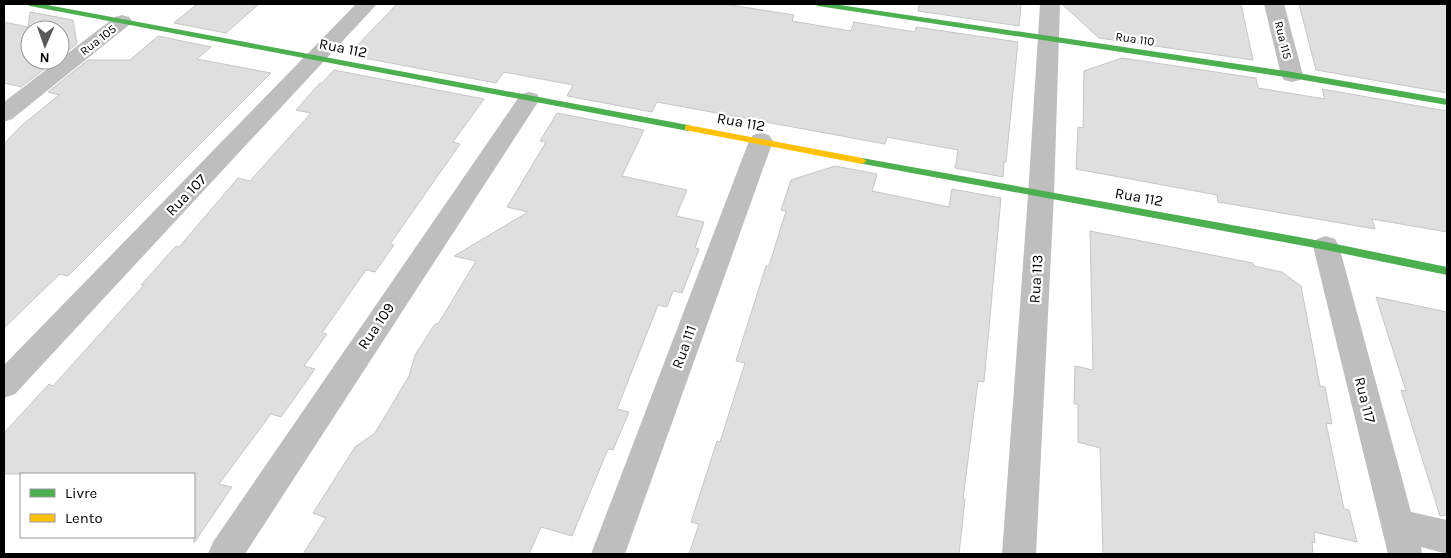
<svg xmlns="http://www.w3.org/2000/svg" width="1451" height="558" font-family="Karla,sans-serif">
  <rect width="100%" height="100%" fill="#fff"/>
  <g fill="#dfdfdf" stroke="#c6c6c6">
    <path d="M 197,4 L 259,4 L 226,33 L 174,23 Z"/>
    <path d="M 397,4 L 724,4 L 794,15 L 792,21 L 851,31 L 854,22 L 915,32 L 916,27 L 1018,42 L 1006,162 L 1004,162 L 1003,177 L 955,168 L 958,150 L 887,137 L 885,144 L 657,102 L 652,112 L 567,96 L 573,85 L 504,72 L 496,83 L 348,55 Z"/>
    <path d="M 919,4 L 1021,4 L 1019,26 L 918,11 Z"/>
    <path d="M 1062,4 L 1241,4 L 1253,60 L 1099,38 Z"/>
    <path d="M 1299,4 L 1447,4 L 1447,93 L 1316,70 Z"/>
    <path d="M 30,12 L 73,20 L 77,44 L 60,57 L 60,30 L 30,30 L 30,60 L 56,60 L 21,87 L 4,83 L 4,22 L 28,27 Z"/>
    <path d="M 158,36 L 211,47 L 197,59 L 271,73 L 68,276 L 60,274 L 4,328 L 4,144 L 21,126 L 59,95 L 48,92 L 88,60 L 130,60 Z"/>
    <path d="M 1122,58 L 1256,78 L 1258,88 L 1325,99 L 1322,89 L 1447,111 L 1447,232 L 1372,219 L 1375,229 L 1218,202 L 1217,195 L 1076,169 L 1078,127 L 1083,128 L 1084,71 Z"/>
    <path d="M 334,70 L 484,99 L 453,142 L 460,144 L 390,244 L 394,245 L 375,272 L 366,270 L 322,333 L 327,334 L 304,366 L 315,369 L 281,417 L 271,414 L 219,484 L 232,487 L 194,543 L 194,474 L 4,474 L 4,433 L 49,384 L 53,386 L 144,285 L 141,285 L 176,246 L 179,247 L 238,178 L 250,181 L 311,113 L 296,110 L 320,83 L 322,83 Z"/>
    <path d="M 557,113 L 644,130 L 622,176 L 687,190 L 676,216 L 704,222 L 695,248 L 699,249 L 682,293 L 673,291 L 667,307 L 658,305 L 617,409 L 629,412 L 613,450 L 608,449 L 572,536 L 541,527 L 529,554 L 303,554 L 326,518 L 313,513 L 355,447 L 375,433 L 409,376 L 415,355 L 435,324 L 438,324 L 476,261 L 454,256 L 528,212 L 507,207 L 546,142 L 540,141 Z"/>
    <path d="M 835,166 L 877,174 L 872,191 L 949,207 L 952,189 L 1001,198 L 984,382 L 978,381 L 963,499 L 965,499 L 959,554 L 689,554 L 699,524 L 691,522 L 717,441 L 720,442 L 745,363 L 736,361 L 766,266 L 769,266 L 786,211 L 781,210 L 791,180 Z"/>
    <path d="M 1090,231 L 1253,263 L 1254,266 L 1282,272 L 1301,286 L 1320,386 L 1325,387 L 1332,424 L 1326,423 L 1344,509 L 1349,510 L 1357,542 L 1314,532 L 1315,543 L 1312,542 L 1313,554 L 1103,554 L 1100,448 L 1078,442 L 1078,404 L 1074,404 L 1075,366 L 1093,370 Z"/>
    <path d="M 1376,297 L 1447,312 L 1447,515 L 1440,516 L 1401,390 L 1406,391 Z"/>
  </g>
  <g fill="none" stroke-linecap="round" stroke-linejoin="round">
    <g fill="#bebebe" fill-rule="evenodd">
      <path d="M 356,4 L 377,4 L 15,394 L 4,398 L 4,365 Z"/>
      <path d="M 1040,4 L 1060,4 L 1054,195 L 1036,554 L 1002,554 L 1028,195 Z"/>
      <path d="M 1264,4 L 1284,4 L 1303,75 L 1300,80 L 1292,82 L 1284,80 L 1281,75 Z"/>
      <path d="M 122,15 L 129,17 L 132,21 L 129,25 L 12,119 L 4,122 L 4,102 L 115,17 Z"/>
      <path d="M 529,92 L 537,94 L 540,99 L 245,554 L 208,554 L 213,542 L 521,94 Z"/>
      <path d="M 761,133 L 769,135 L 773,141 L 625,554 L 591,554 L 749,141 L 753,135 Z"/>
      <path d="M 1326,236 L 1335,239 L 1339,246 L 1411,512 L 1447,520 L 1447,554 L 1421,547 L 1422,554 L 1388,554 L 1313,246 L 1317,239 Z"/>
    </g>
    <g fill="#4caf50" fill-rule="evenodd">
      <path d="M 26,4 L 42,4 L 688,125 L 693,128 L 688,131 L 30,6 Z"/>
      <path d="M 814,4 L 833,4 L 1292,72 L 1447,99 L 1447,105 L 1292,78 L 818,6 Z"/>
      <path d="M 862,158 L 1326,242 L 1447,267 L 1447,275 L 1326,250 L 858,163 L 857,161 L 858,159 Z"/>
    </g>
    <path fill="#ffc107" fill-rule="evenodd" d="M 688,125 L 862,158 L 867,161 L 862,164 L 685,130 L 685,126 Z"/>
  </g>
  <g text-anchor="middle" dominant-baseline="central" stroke-width="4.5" stroke-linejoin="round" paint-order="stroke">
    <g font-size="12" fill="#000" stroke="#fff">
      <text transform="translate(1135 39) rotate(8)">Rua 110</text>
      <text transform="translate(98 40) rotate(-38)">Rua 105</text>
      <text transform="translate(1283 40) rotate(76)">Rua 115</text>
    </g>
    <g font-size="15" fill="#000" stroke="#fff">
      <text transform="translate(343 48) rotate(11)">Rua 112</text>
      <text transform="translate(741 122) rotate(10)">Rua 112</text>
      <text transform="translate(186 195) rotate(-46)">Rua 107</text>
      <text transform="translate(1139 197) rotate(10)">Rua 112</text>
      <text transform="translate(1036 279) rotate(-86)">Rua 113</text>
      <text transform="translate(376 326) rotate(-56)">Rua 109</text>
      <text transform="translate(684 347) rotate(-70)">Rua 111</text>
      <text transform="translate(1365 400) rotate(76)">Rua 117</text>
    </g>
  </g>
  <rect width="1451" height="558" fill="none" stroke="#000000" stroke-width="10"/>
  <rect x="20" y="473" width="175" height="65" fill="#ffffff" stroke="#999999"/>
  <rect x="30" y="489" width="25" height="8" fill="#4caf50" stroke="#999999"/>
  <text x="65" y="498" font-size="15" fill="#000000">Livre</text>
  <rect x="30" y="514" width="25" height="8" fill="#ffc107" stroke="#999999"/>
  <text x="65" y="523" font-size="15" fill="#000000">Lento</text>
  <g transform="translate(45 45) rotate(182)"><circle r="24" fill="#ffffff" stroke="#999999"/>
  <path d="M0-4L9 19L0 12L-9 19Z" fill="#595959"/>
  <text y="-8" font-size="14" font-weight="bold" text-anchor="middle" fill="#000000">N</text>
  </g>
</svg>
